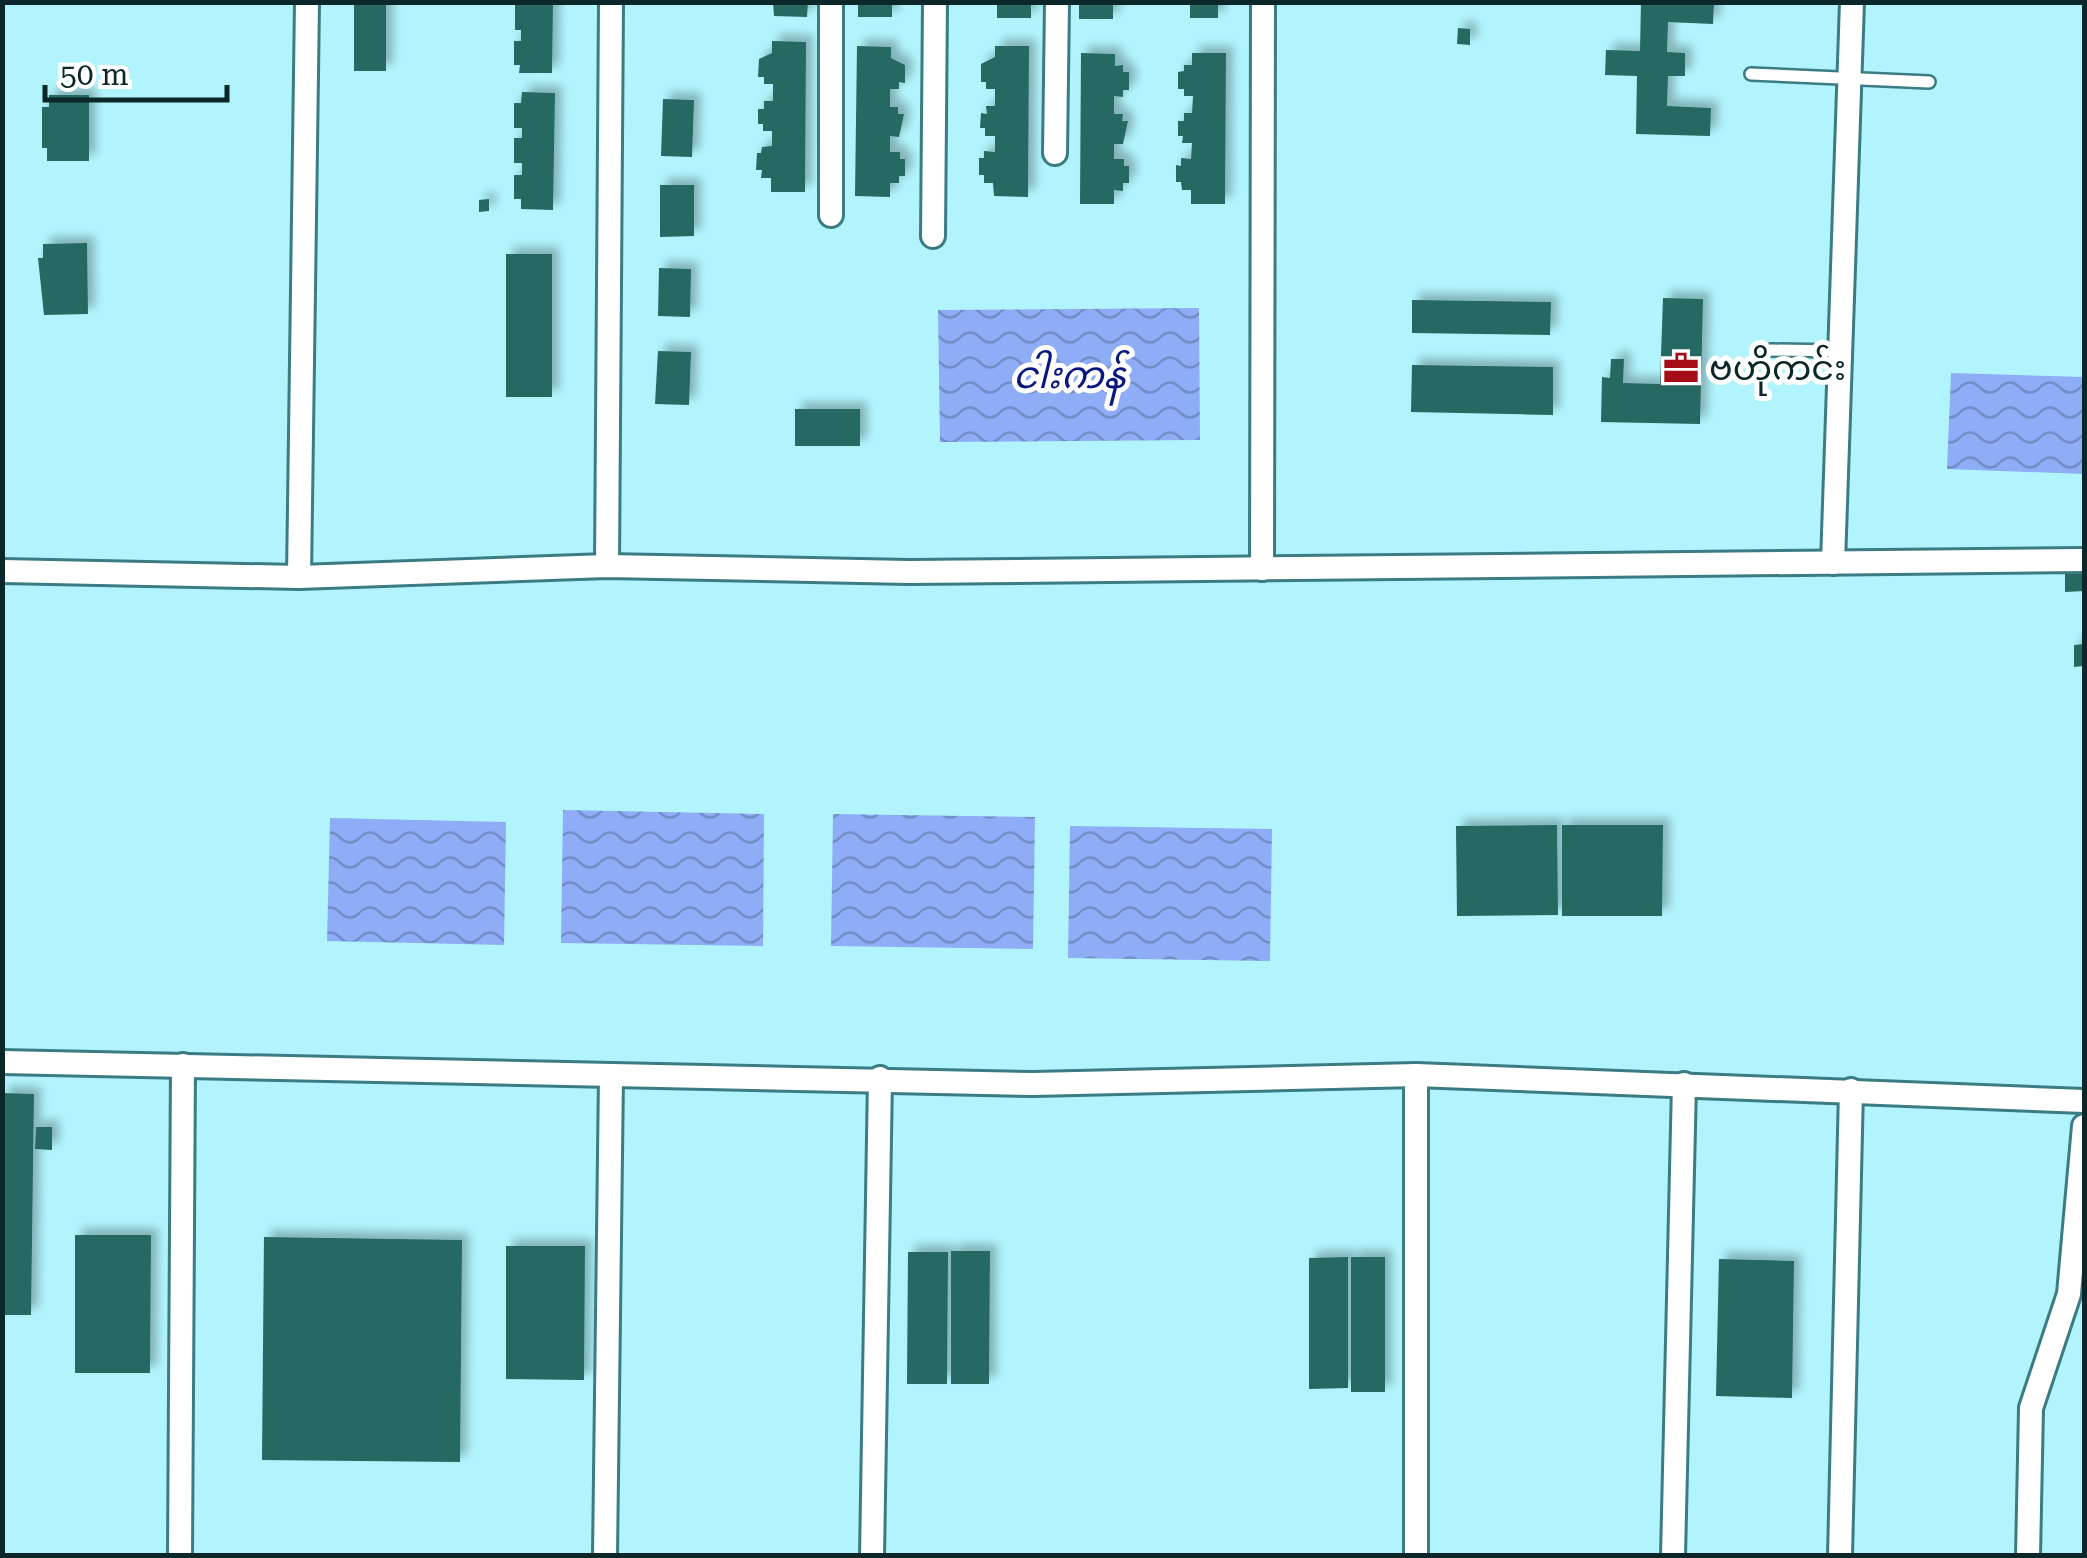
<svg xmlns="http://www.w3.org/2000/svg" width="2087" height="1558" font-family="'Roboto Serif','Noto Sans Myanmar',serif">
  <defs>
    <pattern id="water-waves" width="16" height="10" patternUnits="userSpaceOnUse" patternTransform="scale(2.5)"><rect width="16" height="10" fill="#8fadf6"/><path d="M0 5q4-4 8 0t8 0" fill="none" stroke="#738dc7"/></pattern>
    <filter id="shadow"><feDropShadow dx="7" dy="-7" stdDeviation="5" flood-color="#0004"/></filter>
  </defs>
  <rect width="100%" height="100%" fill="#b2f4fd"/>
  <g fill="url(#water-waves)">
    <path d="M 1199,308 L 1200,440 L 940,442 L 938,310 Z"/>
    <path d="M 1951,373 L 2084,377 L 2084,474 L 1947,469 Z"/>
    <path d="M 563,810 L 764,814 L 763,946 L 561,943 Z"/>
    <path d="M 833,814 L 1035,817 L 1033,949 L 831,946 Z"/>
    <path d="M 330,818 L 506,822 L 504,945 L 327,941 Z"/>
    <path d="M 1070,826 L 1272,829 L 1270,961 L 1068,958 Z"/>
  </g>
  <g fill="#266862" filter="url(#shadow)">
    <rect x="354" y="2" width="32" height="69"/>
    <path d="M 521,2 L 553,2 L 552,73 L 519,73 L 520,65 L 514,65 L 514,41 L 521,41 L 521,30 L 515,30 L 515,5 Z"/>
    <path d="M 773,2 L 808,2 L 807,17 L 774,16 Z"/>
    <rect x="858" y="2" width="34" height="15"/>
    <rect x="997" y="2" width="34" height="16"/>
    <rect x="1079" y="2" width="34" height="17"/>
    <rect x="1190" y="2" width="28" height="16"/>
    <path d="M 1641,2 L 1714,2 L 1713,24 L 1668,22 L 1667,52 L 1685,53 L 1685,76 L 1668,76 L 1667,106 L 1711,108 L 1710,136 L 1636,134 L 1637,76 L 1605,75 L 1606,50 L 1640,51 Z"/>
    <path d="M 1458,28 L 1470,29 L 1470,45 L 1457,44 Z"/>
    <path d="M 772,41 L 806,42 L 805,192 L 771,192 L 771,178 L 761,178 L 762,170 L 756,170 L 757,153 L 761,153 L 762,147 L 772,146 L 772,131 L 763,131 L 763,124 L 758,124 L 758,109 L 764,109 L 764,101 L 773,101 L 773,84 L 764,84 L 764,77 L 758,77 L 759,59 L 772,53 Z"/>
    <path d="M 857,46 L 891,47 L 891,58 L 905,65 L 905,83 L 899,82 L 899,89 L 890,89 L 890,107 L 898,107 L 898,114 L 904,114 L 899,137 L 890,136 L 890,152 L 900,152 L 900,159 L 905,159 L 905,176 L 899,176 L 899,183 L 890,183 L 890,197 L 855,196 Z"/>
    <path d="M 995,46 L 1029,46 L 1028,197 L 994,196 L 993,183 L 984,183 L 984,175 L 979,175 L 979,158 L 984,158 L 984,151 L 995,152 L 995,136 L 985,136 L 985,128 L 980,128 L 981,113 L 987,114 L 986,106 L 995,106 L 995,89 L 986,89 L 986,82 L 981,82 L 981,64 L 995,57 Z"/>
    <path d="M 1081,53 L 1115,54 L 1115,66 L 1123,65 L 1123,72 L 1129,72 L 1129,90 L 1123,90 L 1123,97 L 1114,96 L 1114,114 L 1123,114 L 1122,121 L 1128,121 L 1123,144 L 1114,144 L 1114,159 L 1124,159 L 1124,166 L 1129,166 L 1129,183 L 1123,183 L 1123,191 L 1114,190 L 1114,204 L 1080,204 Z"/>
    <path d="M 1192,53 L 1226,53 L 1225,204 L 1191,204 L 1191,190 L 1182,190 L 1181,182 L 1176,182 L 1176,165 L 1181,166 L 1181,158 L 1191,159 L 1192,143 L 1182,143 L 1183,136 L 1178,136 L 1178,121 L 1184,121 L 1184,113 L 1192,113 L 1193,96 L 1184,96 L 1184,89 L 1178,89 L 1178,72 L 1184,71 L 1184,65 L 1192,65 Z"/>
    <path d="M 522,92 L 555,93 L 553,210 L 521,209 L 521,199 L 514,199 L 514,175 L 522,175 L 522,163 L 514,163 L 514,138 L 522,138 L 522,128 L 514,128 L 514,103 L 521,103 Z"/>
    <path d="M 49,95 L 89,95 L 89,161 L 47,161 L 47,148 L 42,148 L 42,107 L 49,107 Z"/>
    <path d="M 663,99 L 694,100 L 692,157 L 661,156 Z"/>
    <path d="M 660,185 L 694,185 L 694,236 L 660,237 Z"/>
    <path d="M 489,199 L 489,211 L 479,212 L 479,200 Z"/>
    <path d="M 87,243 L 88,314 L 44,315 L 38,258 L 43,258 L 43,244 Z"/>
    <rect x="506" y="254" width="46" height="143"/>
    <path d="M 659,268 L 691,269 L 690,317 L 658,316 Z"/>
    <path d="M 1663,298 L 1703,299 L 1700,424 L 1601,422 L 1602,377 L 1610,378 L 1611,359 L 1624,359 L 1623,383 L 1660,384 Z"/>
    <path d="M 1412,300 L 1551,302 L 1550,335 L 1412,333 Z"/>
    <path d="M 658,351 L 691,352 L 689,405 L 655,404 Z"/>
    <path d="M 1412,365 L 1553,367 L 1553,415 L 1411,412 Z"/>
    <rect x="795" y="409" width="65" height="37"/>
    <path d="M 2084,571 L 2084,591 L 2065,592 L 2065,572 Z"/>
    <path d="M 2084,644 L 2084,666 L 2074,667 L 2074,645 Z"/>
    <path d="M 1557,825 L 1558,915 L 1457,916 L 1456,826 Z"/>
    <path d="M 1562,825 L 1663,825 L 1662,916 L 1562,916 Z"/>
    <path d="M 2,1093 L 34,1094 L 31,1315 L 2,1315 Z"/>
    <path d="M 36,1127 L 52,1127 L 52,1150 L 35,1149 Z"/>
    <path d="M 75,1235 L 151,1235 L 150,1373 L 75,1373 Z"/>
    <path d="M 264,1237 L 462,1240 L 460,1462 L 262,1460 Z"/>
    <path d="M 506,1246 L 585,1246 L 584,1380 L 506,1379 Z"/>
    <path d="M 951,1251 L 990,1251 L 989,1384 L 951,1384 Z"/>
    <path d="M 908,1252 L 948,1252 L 947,1384 L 907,1384 Z"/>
    <path d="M 1348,1257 L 1348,1388 L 1309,1389 L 1309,1258 Z"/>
    <rect x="1351" y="1257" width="34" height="135"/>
    <path d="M 1719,1259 L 1794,1261 L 1792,1398 L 1716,1396 Z"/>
  </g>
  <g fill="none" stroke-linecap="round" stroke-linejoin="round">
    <defs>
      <g id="lane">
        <path d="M 1751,74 L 1929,82"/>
        <path d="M 1771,350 L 1840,351"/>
      </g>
      <g id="street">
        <path d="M 1055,153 L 1057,2"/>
        <path d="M 831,215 L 831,2"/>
        <path d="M 933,236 L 935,2"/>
        <path d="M 1833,563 L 1852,2"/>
        <path d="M 607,566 L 611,2"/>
        <path d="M 1262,569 L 1263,2"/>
        <path d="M 2,571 L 299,577 L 607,566 L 909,572 L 2084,560"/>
        <path d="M 299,577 L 307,2"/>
        <path d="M 2,1062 L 1033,1084 L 1416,1075 L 2084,1101"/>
        <path d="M 180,1556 L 183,1065"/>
        <path d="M 605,1556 L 611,1075"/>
        <path d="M 872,1556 L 880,1078"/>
        <path d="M 1416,1556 L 1416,1075"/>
        <path d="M 1673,1556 L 1684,1084"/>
        <path d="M 1840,1556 L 1851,1090"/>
        <path d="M 2028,1556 L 2031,1408 L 2069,1294 L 2084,1126"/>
      </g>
    </defs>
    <use href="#lane" stroke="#3b7b83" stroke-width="16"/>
    <use href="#street" stroke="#3b7b83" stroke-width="28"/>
    <use href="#lane" stroke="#fff" stroke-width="11"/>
    <use href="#street" stroke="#fff" stroke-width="22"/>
  </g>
  <defs>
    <symbol id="office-bare" viewBox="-9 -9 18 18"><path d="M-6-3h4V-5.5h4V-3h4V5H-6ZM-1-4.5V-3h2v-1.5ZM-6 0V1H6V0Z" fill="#a40c16" stroke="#fff" stroke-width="2.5" paint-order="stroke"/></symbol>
  </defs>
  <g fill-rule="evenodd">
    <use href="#office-bare" x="1656" y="343" width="50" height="50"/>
  </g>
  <g text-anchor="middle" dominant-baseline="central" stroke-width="10" stroke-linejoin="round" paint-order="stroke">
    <g font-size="35" fill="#0b272a" stroke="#fff" text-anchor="start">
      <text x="1709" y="368">ဗဟိုကင်း</text>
    </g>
    <g font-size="38" font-style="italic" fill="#0a177e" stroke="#fff">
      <text x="1069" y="375">ငါးကန်</text>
    </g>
  </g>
  <rect width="2087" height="1558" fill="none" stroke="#0b272a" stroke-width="10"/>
  <path d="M45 85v15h182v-15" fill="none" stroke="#0b272a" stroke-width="5"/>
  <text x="60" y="85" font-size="30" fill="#0b272a" stroke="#ffffff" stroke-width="8" paint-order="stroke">50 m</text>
</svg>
